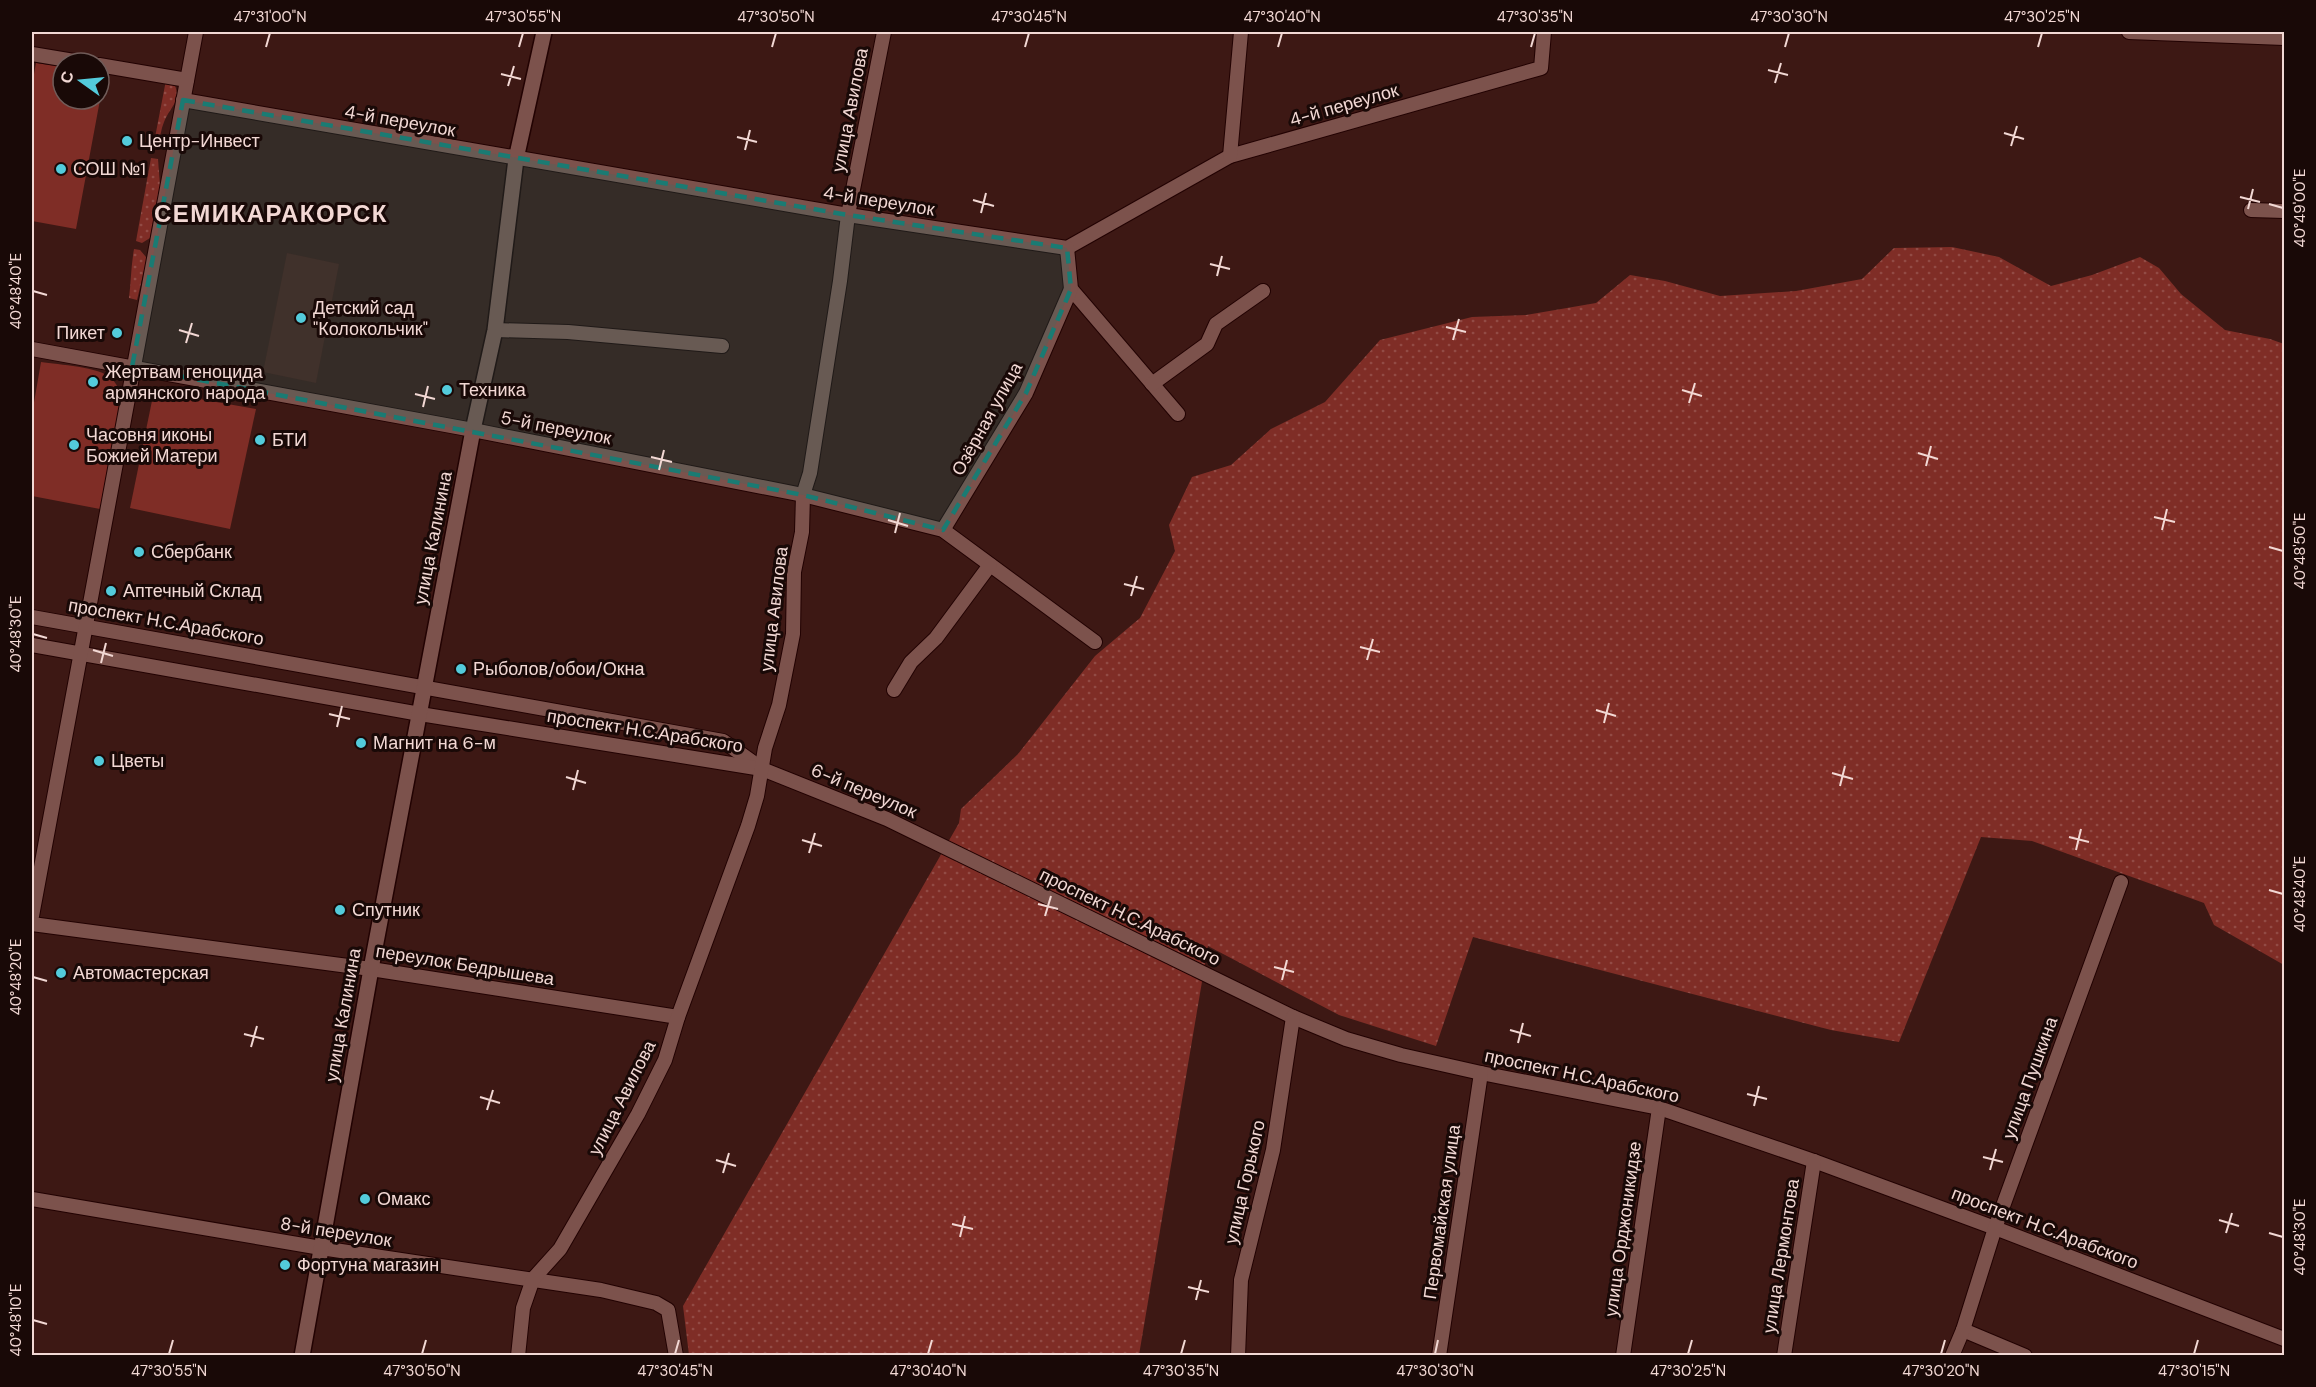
<svg xmlns="http://www.w3.org/2000/svg" width="2316" height="1387" font-family="'DM Sans',sans-serif">
  <defs>
    <pattern id="grass-dots" width="8" height="8" patternUnits="userSpaceOnUse" patternTransform="scale(1.5)"><rect width="8" height="8" fill="#7f2d26"/><path d="M2 2h.1M6 6h.1" fill="none" stroke="#924b45" stroke-width="1.8" stroke-linecap="round"/></pattern>
  </defs>
  <rect width="100%" height="100%" fill="#3d1814"/>
  <path fill="#4a1e19" d="M 287,253 L 339,264 L 316,383 L 263,372 Z"/>
  <g fill="url(#grass-dots)">
    <path d="M 166,80 L 173,81 C 183,101 171,105 164,122 C 161,129 160,138 158,146 L 153,148 Z"/>
    <path d="M 151,158 L 158,159 L 160,186 L 150,238 L 142,243 L 136,241 Z"/>
    <path d="M 1952,247 L 1999,257 L 2051,286 L 2092,275 L 2140,257 L 2159,268 L 2181,294 L 2225,330 L 2270,339 L 2284,344 L 2284,965 L 2214,925 L 2204,903 L 2032,841 L 1981,837 L 1899,1042 L 1831,1030 L 1473,937 L 1436,1046 L 1339,1015 L 1208,946 L 1139,1355 L 689,1355 L 683,1306 L 959,823 L 961,809 L 1018,754 L 1095,656 L 1140,618 L 1175,551 L 1169,525 L 1192,477 L 1231,465 L 1271,429 L 1325,402 L 1380,340 L 1472,317 L 1526,315 L 1596,303 L 1630,275 L 1665,281 L 1720,296 L 1796,291 L 1862,279 L 1894,248 Z"/>
    <path d="M 134,249 L 140,250 L 146,257 L 146,262 L 137,300 L 129,298 C 131,282 131,266 134,249 Z"/>
  </g>
  <g fill="#7f2d26">
    <path d="M 36,63 L 63,67 L 63,99 L 99,99 L 99,72 L 105,73 L 76,229 L 32,221 L 32,85 Z"/>
    <path d="M 41,362 C 59,365 99,366 112,379 C 117,384 119,390 121,397 L 100,509 L 32,496 L 32,414 Z"/>
    <path d="M 154,391 L 256,409 L 230,529 L 130,508 Z"/>
  </g>
  <g fill="none" stroke-linecap="round" stroke-linejoin="round">
    <defs>
      <g id="street">
        <path d="M 2129,32 L 2284,38"/>
        <path d="M 32,54 L 86,63"/>
        <path d="M 99,65 L 187,80"/>
        <path d="M 183,100 L 848,215 L 1067,248 L 1230,156 L 1541,68 L 1544,32"/>
        <path d="M 1230,156 L 1241,32"/>
        <path d="M 2251,210 L 2284,211"/>
        <path d="M 1067,248 L 1071,289 L 1178,414"/>
        <path d="M 495,330 L 568,332 L 722,346"/>
        <path d="M 32,349 L 473,430 L 803,495 L 943,530 L 1095,642"/>
        <path d="M 1152,384 L 1207,344 L 1216,324 L 1263,291"/>
        <path d="M 943,530 L 1026,393 L 1071,289"/>
        <path d="M 32,617 L 723,741 L 758,766"/>
        <path d="M 32,645 L 420,714 L 762,769 L 887,819 L 1293,1017 L 1346,1039 L 1401,1055 L 1481,1073 L 1659,1108 L 1814,1161 L 1995,1228 L 2284,1339"/>
        <path d="M 894,690 L 911,662 L 936,638 L 990,565"/>
        <path d="M 32,916 L 196,32"/>
        <path d="M 32,924 L 371,969 L 678,1017"/>
        <path d="M 32,1199 L 321,1248 L 601,1290 L 656,1303 L 668,1310 L 676,1356"/>
        <path d="M 1963,1330 L 2025,1356"/>
        <path d="M 518,1356 L 523,1308 L 533,1279 L 560,1249 L 638,1114 L 665,1060 L 678,1017 L 748,826 L 757,796 L 765,748 L 779,705 L 793,634 L 794,572 L 802,532 L 803,495 L 810,473 L 840,281 L 848,215 L 884,32"/>
        <path d="M 1238,1356 L 1241,1280 L 1273,1150 L 1293,1017"/>
        <path d="M 1439,1356 L 1481,1073"/>
        <path d="M 1623,1356 L 1659,1108"/>
        <path d="M 1784,1356 L 1814,1161"/>
        <path d="M 1952,1356 L 1963,1330 L 1995,1228 L 2121,882"/>
      </g>
      <path id="secondary" d="M 302,1356 L 371,969 L 473,430 L 495,330 L 516,159 L 544,32"/>
    </defs>
    <use href="#street" stroke="#220202" stroke-width="16"/>
    <use href="#secondary" stroke="#220202" stroke-width="18"/>
    <use href="#street" stroke="#7c524c" stroke-width="14"/>
    <use href="#secondary" stroke="#7c524c" stroke-width="15"/>
  </g>
  <path fill="#1a7b73" fill-opacity="0.2" stroke="#1a7b73" stroke-width="4.5" stroke-dasharray="12 8" stroke-linejoin="round" d="M 183,100 L 848,215 L 1067,248 L 1071,289 L 1026,393 L 943,530 L 803,495 L 132,367 Z"/>
  <path fill="none" stroke="#f2d8d4" stroke-width="2" d="M 266,47 L 270,33M 519,47 L 523,33M 772,47 L 776,33M 1025,47 L 1029,33M 1278,47 L 1282,33M 1531,47 L 1535,33M 1785,47 L 1789,33M 2038,47 L 2042,33M 1768,70 L 1788,75M 501,74 L 521,79M 1775,83 L 1781,63M 508,86 L 514,66M 2004,133 L 2024,139M 737,137 L 757,142M 2011,146 L 2017,126M 745,150 L 750,130M 2240,197 L 2260,202M 973,200 L 994,206M 2269,204 L 2283,208M 2248,209 L 2253,189M 981,213 L 986,193M 1210,264 L 1230,269M 1217,276 L 1222,256M 33,291 L 47,295M 1446,327 L 1466,332M 179,330 L 199,336M 1453,340 L 1459,319M 186,343 L 192,323M 1682,390 L 1702,396M 415,394 L 435,399M 1689,403 L 1695,383M 423,407 L 428,386M 1918,453 L 1938,459M 651,457 L 672,462M 1926,466 L 1931,446M 659,470 L 664,450M 2154,517 L 2175,522M 888,520 L 908,526M 2162,530 L 2167,509M 895,533 L 900,513M 2269,547 L 2283,551M 1124,584 L 1144,589M 1131,596 L 1137,576M 33,634 L 47,638M 1360,647 L 1380,652M 93,650 L 113,656M 1367,660 L 1373,639M 101,663 L 106,643M 1596,710 L 1616,716M 329,714 L 350,719M 1604,723 L 1609,703M 337,727 L 342,706M 1832,773 L 1853,779M 566,777 L 586,783M 1840,786 L 1845,766M 573,790 L 578,770M 2069,837 L 2089,842M 802,840 L 822,846M 2076,850 L 2081,829M 809,853 L 815,833M 2269,890 L 2283,894M 1038,904 L 1058,909M 1045,916 L 1051,896M 1274,967 L 1294,972M 33,977 L 47,981M 1282,980 L 1287,960M 1510,1030 L 1531,1036M 244,1034 L 264,1039M 1518,1043 L 1523,1023M 251,1047 L 257,1026M 1747,1094 L 1767,1099M 480,1097 L 500,1103M 1754,1106 L 1759,1086M 487,1110 L 493,1090M 1983,1157 L 2003,1162M 716,1160 L 736,1166M 1990,1170 L 1996,1149M 723,1173 L 729,1153M 2219,1220 L 2239,1226M 952,1224 L 973,1229M 2226,1233 L 2232,1213M 2269,1233 L 2283,1237M 960,1237 L 965,1216M 1188,1287 L 1209,1292M 1196,1300 L 1201,1280M 33,1320 L 47,1324M 169,1354 L 173,1340M 422,1354 L 426,1340M 675,1354 L 679,1340M 928,1354 L 932,1340M 1181,1354 L 1185,1340M 1435,1354 L 1438,1340M 1688,1354 L 1692,1340M 1941,1354 L 1945,1340M 2194,1354 L 2198,1340"/>
  <g fill="#53cbdb" stroke="#190907" stroke-width="2">
    <circle cx="127" cy="141" r="6"/>
    <circle cx="61" cy="169" r="6"/>
    <circle cx="301" cy="318" r="6"/>
    <circle cx="117" cy="333" r="6"/>
    <circle cx="93" cy="382" r="6"/>
    <circle cx="447" cy="390" r="6"/>
    <circle cx="260" cy="440" r="6"/>
    <circle cx="74" cy="445" r="6"/>
    <circle cx="139" cy="552" r="6"/>
    <circle cx="111" cy="591" r="6"/>
    <circle cx="461" cy="669" r="6"/>
    <circle cx="361" cy="743" r="6"/>
    <circle cx="99" cy="761" r="6"/>
    <circle cx="340" cy="910" r="6"/>
    <circle cx="61" cy="973" r="6"/>
    <circle cx="365" cy="1199" r="6"/>
    <circle cx="285" cy="1265" r="6"/>
  </g>
  <g text-anchor="middle" dominant-baseline="central" stroke-width="6" stroke-linejoin="round" paint-order="stroke">
    <g font-size="18" fill="#f2d8d4" stroke="#190907">
      <text transform="translate(1344 105) rotate(-16)">4-й переулок</text>
      <text transform="translate(850 110) rotate(-79)">улица Авилова</text>
      <text transform="translate(400 121) rotate(10)">4-й переулок</text>
      <text transform="translate(879 201) rotate(9)">4-й переулок</text>
      <text transform="translate(987 419) rotate(-61)">Озёрная улица</text>
      <text transform="translate(556 428) rotate(11)">5-й переулок</text>
      <text transform="translate(433 538) rotate(-79)">улица Калинина</text>
      <text transform="translate(774 609) rotate(-83)">улица Авилова</text>
      <text transform="translate(166 622) rotate(10)">проспект Н.С.Арабского</text>
      <text transform="translate(645 731) rotate(9)">проспект Н.С.Арабского</text>
      <text transform="translate(864 791) rotate(23)">6-й переулок</text>
      <text transform="translate(1130 917) rotate(26)">проспект Н.С.Арабского</text>
      <text transform="translate(465 965) rotate(9)">переулок Бедрышева</text>
      <text transform="translate(343 1015) rotate(-80)">улица Калинина</text>
      <text transform="translate(1582 1076) rotate(12)">проспект Н.С.Арабского</text>
      <text transform="translate(2030 1078) rotate(-70)">улица Пушкина</text>
      <text transform="translate(622 1098) rotate(-63)">улица Авилова</text>
      <text transform="translate(1245 1182) rotate(-77)">улица Горького</text>
      <text transform="translate(1442 1212) rotate(-82)">Первомайская улица</text>
      <text transform="translate(2045 1228) rotate(21)">проспект Н.С.Арабского</text>
      <text transform="translate(1623 1229) rotate(-82)">улица Орджоникидзе</text>
      <text transform="translate(336 1232) rotate(9)">8-й переулок</text>
      <text transform="translate(1781 1256) rotate(-81)">улица Лермонтова</text>
    </g>
    <g font-size="18" fill="#f2d8d4" stroke="#190907" text-anchor="start">
      <text x="139" y="141">Центр-Инвест</text>
      <text x="73" y="169">СОШ №1</text>
      <text x="313" y="308">Детский сад<tspan x="313" dy="21">"Колокольчик"</tspan></text>
      <text x="105" y="333" text-anchor="end">Пикет</text>
      <text x="105" y="372">Жертвам геноцида<tspan x="105" dy="21">армянского народа</tspan></text>
      <text x="459" y="390">Техника</text>
      <text x="86" y="435">Часовня иконы<tspan x="86" dy="21">Божией Матери</tspan></text>
      <text x="272" y="440">БТИ</text>
      <text x="151" y="552">Сбербанк</text>
      <text x="123" y="591">Аптечный Склад</text>
      <text x="473" y="669">Рыболов/обои/Окна</text>
      <text x="373" y="743">Магнит на 6-м</text>
      <text x="111" y="761">Цветы</text>
      <text x="352" y="910">Спутник</text>
      <text x="73" y="973">Автомастерская</text>
      <text x="377" y="1199">Омакс</text>
      <text x="297" y="1265">Фортуна магазин</text>
    </g>
    <g font-size="24" font-weight="bold" letter-spacing="1.5" fill="#f2d8d4" stroke="#190907">
      <text x="271" y="213">СЕМИКАРАКОРСК</text>
    </g>
  </g>
  <rect width="2316" height="1387" fill="none" stroke="#190907" stroke-width="66"/>
  <g transform="translate(81 81) rotate(285)"><circle r="28" fill="#190907" stroke="#705c59" stroke-width="1.5"/>
  <path d="M0-4.5L10 22L0 15L-10 22Z" fill="#53cbdb"/>
  <text y="-9" font-size="16" font-weight="bold" text-anchor="middle" fill="#f2d8d4">С</text>
  </g>
  <rect x="33" y="33" width="2250" height="1321" fill="none" stroke="#f2d8d4" stroke-width="2"/>
  <g font-size="15" text-anchor="middle" fill="#f2d8d4">
    <text x="270" y="22">47°31'00"N</text>
    <text x="523" y="22">47°30'55"N</text>
    <text x="776" y="22">47°30'50"N</text>
    <text x="1029" y="22">47°30'45"N</text>
    <text x="1282" y="22">47°30'40"N</text>
    <text x="1535" y="22">47°30'35"N</text>
    <text x="1789" y="22">47°30'30"N</text>
    <text x="2042" y="22">47°30'25"N</text>
    <text transform="translate(2300 208) rotate(-90)" y="5">40°49'00"E</text>
    <text transform="translate(16 291) rotate(-90)" y="5">40°48'40"E</text>
    <text transform="translate(2300 551) rotate(-90)" y="5">40°48'50"E</text>
    <text transform="translate(16 634) rotate(-90)" y="5">40°48'30"E</text>
    <text transform="translate(2300 894) rotate(-90)" y="5">40°48'40"E</text>
    <text transform="translate(16 977) rotate(-90)" y="5">40°48'20"E</text>
    <text transform="translate(2300 1237) rotate(-90)" y="5">40°48'30"E</text>
    <text transform="translate(16 1320) rotate(-90)" y="5">40°48'10"E</text>
    <text x="169" y="1376">47°30'55"N</text>
    <text x="422" y="1376">47°30'50"N</text>
    <text x="675" y="1376">47°30'45"N</text>
    <text x="928" y="1376">47°30'40"N</text>
    <text x="1181" y="1376">47°30'35"N</text>
    <text x="1435" y="1376">47°30'30"N</text>
    <text x="1688" y="1376">47°30'25"N</text>
    <text x="1941" y="1376">47°30'20"N</text>
    <text x="2194" y="1376">47°30'15"N</text>
  </g>
</svg>
